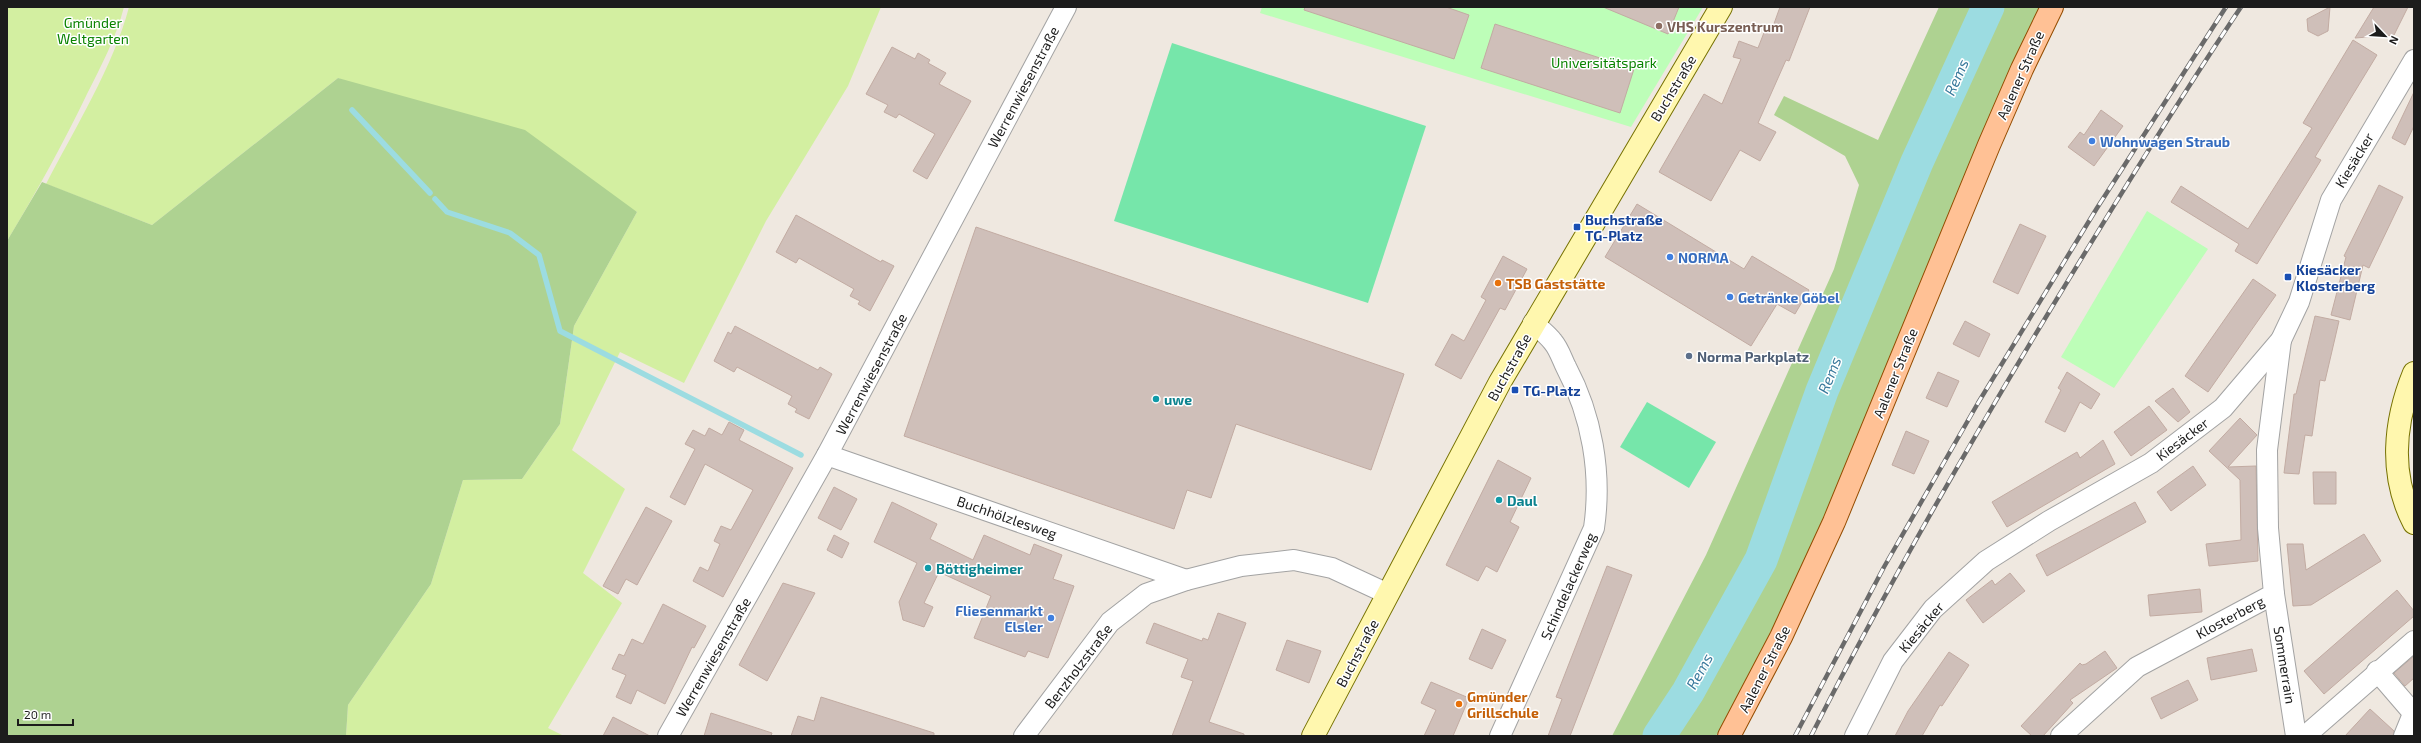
<svg xmlns="http://www.w3.org/2000/svg" width="2421" height="743" font-family="'Exo 2',sans-serif">
  <rect width="100%" height="100%" fill="#efe8e0"/>
  <g fill="#d3efa1">
    <path d="M 7,7 L 124,7 C 116,38 101,66 87,94 C 63,144 36,193 7,241 Z"/>
    <path d="M 129,7 L 881,7 L 848,86 L 766,221 L 684,383 L 620,352 L 572,450 L 625,489 L 583,573 L 622,603 L 548,728 L 564,736 L 346,736 L 348,705 L 431,584 L 463,480 L 522,479 L 560,424 L 574,326 L 637,212 L 338,78 L 152,225 L 46,184 C 74,130 114,65 129,7 Z"/>
  </g>
  <g fill="#aed291">
    <path d="M 1939,7 L 2043,7 L 1822,531 L 1772,632 L 1716,736 L 1612,736 L 1706,555 L 1834,269 L 1859,185 L 1845,156 L 1774,115 L 1784,96 L 1878,140 Z"/>
    <path d="M 338,78 L 525,130 L 637,212 L 574,326 L 560,424 L 522,479 L 463,480 L 431,584 L 348,705 L 346,736 L 7,736 L 7,241 L 42,182 L 152,225 Z"/>
  </g>
  <g fill="#bdfeb8">
    <path d="M 1262,7 L 1703,7 L 1631,127 L 1260,13 Z"/>
    <path d="M 2147,211 L 2208,249 L 2114,388 L 2061,357 Z"/>
  </g>
  <g fill="#76e6aa">
    <path d="M 1172,43 L 1426,126 L 1368,303 L 1114,221 Z"/>
    <path d="M 1647,402 L 1716,442 L 1689,488 L 1620,447 Z"/>
  </g>
  <g fill="none" stroke-linecap="round" stroke-linejoin="round">
    <g stroke="#9cdce1" stroke-width="5.5">
      <path d="M 352,110 L 430,193"/>
      <path d="M 435,199 L 447,212 L 510,233 L 539,255 L 560,331 L 801,455"/>
    </g>
    <path stroke="#9cdce1" stroke-width="33" d="M 1659,736 L 1688,692 L 1761,560 L 1822,391 L 1917,162 L 1988,7"/>
  </g>
  <g fill="#cfbfb9" stroke="#c2aba2">
    <path d="M 1305,7 L 1446,7 L 1469,15 L 1454,59 L 1304,10 Z"/>
    <path d="M 1603,7 L 1679,7 L 1668,34 Z"/>
    <path d="M 1780,7 L 1810,7 L 1789,61 L 1786,60 L 1758,123 L 1776,132 L 1760,161 L 1740,150 L 1711,201 L 1659,172 L 1704,94 L 1722,104 L 1741,59 L 1733,57 L 1739,41 L 1758,48 L 1765,30 L 1771,32 Z"/>
    <path d="M 2330,7 L 2328,31 L 2318,36 L 2308,31 L 2307,19 Z"/>
    <path d="M 2374,7 L 2408,7 L 2394,35 L 2355,38 Z"/>
    <path d="M 1495,24 L 1634,69 L 1620,113 L 1481,68 Z"/>
    <path d="M 2353,40 L 2377,55 L 2315,157 L 2321,160 L 2257,264 L 2235,251 L 2239,244 L 2171,202 L 2181,186 L 2248,229 L 2312,128 L 2303,123 Z"/>
    <path d="M 892,47 L 915,59 L 918,53 L 930,60 L 928,63 L 946,73 L 939,84 L 971,101 L 927,179 L 913,171 L 935,134 L 899,114 L 896,118 L 884,112 L 888,105 L 866,94 Z"/>
    <path d="M 2414,92 L 2414,126 L 2405,145 L 2392,138 Z"/>
    <path d="M 2101,110 L 2123,126 L 2094,166 L 2068,147 L 2080,132 L 2084,135 Z"/>
    <path d="M 2379,185 L 2403,197 L 2369,268 L 2363,265 L 2350,320 L 2331,315 L 2346,257 L 2344,256 Z"/>
    <path d="M 1637,204 L 1744,269 L 1752,256 L 1809,290 L 1795,314 L 1777,304 L 1751,346 L 1605,257 Z"/>
    <path d="M 796,215 L 881,262 L 882,260 L 894,266 L 870,311 L 858,304 L 860,301 L 850,296 L 854,289 L 799,258 L 796,263 L 776,252 Z"/>
    <path d="M 2020,224 L 2046,236 L 2018,294 L 1993,282 Z"/>
    <path d="M 976,227 L 1404,374 L 1371,470 L 1236,424 L 1211,498 L 1187,490 L 1174,529 L 904,436 Z"/>
    <path d="M 1503,256 L 1527,269 L 1505,310 L 1500,308 L 1461,379 L 1435,365 L 1452,334 L 1464,341 L 1486,300 L 1481,297 Z"/>
    <path d="M 2253,279 L 2276,295 L 2208,392 L 2185,376 Z"/>
    <path d="M 2315,316 L 2339,321 L 2325,381 L 2320,380 L 2312,436 L 2305,435 L 2299,474 L 2284,473 L 2294,394 L 2296,394 Z"/>
    <path d="M 1965,321 L 1990,334 L 1979,357 L 1953,344 Z"/>
    <path d="M 735,326 L 818,370 L 820,367 L 832,374 L 809,419 L 795,412 L 797,409 L 788,404 L 792,396 L 737,367 L 734,372 L 714,361 L 728,332 L 731,334 Z"/>
    <path d="M 1938,372 L 1959,381 L 1947,407 L 1926,398 Z"/>
    <path d="M 2067,372 L 2100,394 L 2091,409 L 2080,402 L 2065,432 L 2045,422 L 2061,390 L 2058,388 Z"/>
    <path d="M 2173,388 L 2190,412 L 2178,422 L 2155,401 Z"/>
    <path d="M 2149,406 L 2167,430 L 2131,456 L 2114,432 Z"/>
    <path d="M 2240,418 L 2257,435 L 2228,467 L 2256,466 L 2258,561 L 2209,566 L 2206,544 L 2241,540 L 2240,480 L 2209,451 Z"/>
    <path d="M 729,422 L 744,430 L 739,440 L 793,468 L 723,597 L 693,581 L 700,567 L 708,571 L 720,544 L 714,541 L 721,526 L 731,530 L 753,490 L 705,464 L 685,505 L 670,497 L 695,449 L 685,444 L 693,430 L 705,436 L 709,428 L 722,435 Z"/>
    <path d="M 1906,431 L 1929,441 L 1914,474 L 1892,465 Z"/>
    <path d="M 2103,440 L 2115,464 L 2007,527 L 1992,502 L 2077,452 L 2080,458 Z"/>
    <path d="M 1498,460 L 1531,478 L 1510,522 L 1519,527 L 1497,572 L 1486,566 L 1478,581 L 1446,565 Z"/>
    <path d="M 2193,466 L 2206,485 L 2171,511 L 2157,492 Z"/>
    <path d="M 2313,472 L 2336,472 L 2336,504 L 2314,504 Z"/>
    <path d="M 834,487 L 857,499 L 841,530 L 818,518 Z"/>
    <path d="M 892,502 L 937,524 L 930,539 L 973,560 L 984,535 L 1030,555 L 1034,544 L 1062,555 L 1053,579 L 1074,586 L 1048,658 L 1028,651 L 1025,657 L 974,638 L 991,596 L 939,572 L 924,603 L 933,607 L 924,627 L 903,620 L 899,602 L 917,563 L 874,542 Z"/>
    <path d="M 2135,502 L 2146,522 L 2047,576 L 2036,555 Z"/>
    <path d="M 646,507 L 672,521 L 637,585 L 626,579 L 618,594 L 603,586 Z"/>
    <path d="M 2364,534 L 2381,561 L 2311,605 L 2293,606 L 2287,544 L 2303,544 L 2306,570 Z"/>
    <path d="M 834,535 L 849,543 L 842,558 L 827,550 Z"/>
    <path d="M 1607,566 L 1632,575 L 1570,736 L 1548,736 L 1562,699 L 1556,697 Z"/>
    <path d="M 2010,573 L 2025,591 L 1983,623 L 1966,600 L 1992,580 L 1995,585 Z"/>
    <path d="M 783,583 L 815,593 L 767,681 L 739,665 Z"/>
    <path d="M 2200,589 L 2202,612 L 2150,616 L 2148,595 Z"/>
    <path d="M 2397,590 L 2414,611 L 2414,616 L 2324,694 L 2304,671 Z"/>
    <path d="M 663,604 L 706,626 L 694,648 L 692,647 L 665,704 L 637,690 L 631,704 L 616,697 L 626,675 L 612,669 L 619,654 L 624,656 L 632,639 L 643,644 Z"/>
    <path d="M 1218,613 L 1246,623 L 1209,722 L 1244,734 L 1244,736 L 1172,736 L 1193,681 L 1181,677 L 1188,659 L 1146,643 L 1154,623 L 1202,641 L 1203,638 L 1208,640 Z"/>
    <path d="M 1482,629 L 1506,640 L 1492,669 L 1469,659 Z"/>
    <path d="M 1287,640 L 1321,651 L 1309,683 L 1276,670 Z"/>
    <path d="M 2252,649 L 2257,671 L 2211,680 L 2207,658 Z"/>
    <path d="M 2105,651 L 2117,668 L 2070,700 L 2073,703 L 2043,736 L 2032,736 L 2021,726 L 2080,663 L 2082,665 L 2086,664 Z"/>
    <path d="M 1949,652 L 1969,665 L 1942,706 L 1940,705 L 1922,736 L 1895,736 L 1908,711 Z"/>
    <path d="M 2414,656 L 2414,678 L 2405,686 L 2394,673 Z"/>
    <path d="M 2188,680 L 2198,700 L 2161,719 L 2151,698 Z"/>
    <path d="M 1431,682 L 1469,698 L 1453,736 L 1424,736 L 1436,710 L 1421,703 Z"/>
    <path d="M 821,697 L 934,733 L 934,736 L 791,736 L 798,716 L 814,721 Z"/>
    <path d="M 2370,709 L 2394,731 L 2393,736 L 2345,736 Z"/>
    <path d="M 711,713 L 772,733 L 771,736 L 704,736 Z"/>
    <path d="M 613,717 L 650,736 L 603,736 Z"/>
  </g>
  <g fill="none" stroke-linecap="round" stroke-linejoin="round">
    <defs>
      <g id="street">
        <path d="M 827,455 L 1186,580"/>
        <path d="M 2274,594 L 2296,736"/>
        <path d="M 2377,671 L 2414,714"/>
        <path d="M 668,736 L 827,455 L 1066,7"/>
        <path d="M 1024,736 L 1110,622 L 1146,594 L 1186,580 L 1241,566 L 1294,560 L 1332,568 L 1388,594"/>
        <path d="M 1500,736 L 1594,528 C 1602,473 1592,416 1566,367 C 1562,359 1559,349 1553,342 C 1548,335 1540,329 1533,323"/>
        <path d="M 1855,736 L 1893,661 L 1933,609 L 1986,561 L 2049,521 L 2151,463 L 2223,408 L 2281,340 L 2299,302 L 2331,200 L 2414,60"/>
        <path d="M 2061,736 L 2137,667 L 2274,594 L 2268,528 L 2267,450 L 2281,340"/>
        <path d="M 2305,736 L 2414,641"/>
        <path d="M 2404,736 L 2413,714"/>
      </g>
      <g id="secondary">
        <path d="M 2414,373 C 2394,422 2389,475 2414,523"/>
        <path d="M 1313,736 L 1500,382 L 1721,7"/>
      </g>
      <path id="primary" d="M 1729,736 L 1781,637 L 1834,522 L 1989,145 L 2022,69 L 2052,7"/>
    </defs>
    <use href="#street" stroke="#a3a3a3" stroke-width="22"/>
    <use href="#secondary" stroke="#767100" stroke-width="24"/>
    <use href="#primary" stroke="#944c00" stroke-width="24"/>
    <use href="#street" stroke="#fff" stroke-width="20"/>
    <use href="#secondary" stroke="#fff7ae" stroke-width="22"/>
    <use href="#primary" stroke="#ffc195" stroke-width="22"/>
    <defs>
      <g id="rail">
        <path d="M 1795,736 L 1884,567 L 1978,403 L 2097,208 L 2226,7"/>
        <path d="M 1811,736 C 1886,588 1969,444 2055,302 C 2115,203 2176,104 2241,7"/>
      </g>
    </defs>
    <use href="#rail" stroke="#6a6a6a" stroke-width="4.5"/>
    <use href="#rail" stroke="#fff" stroke-width="3" stroke-dasharray="9" stroke-linecap="butt"/>
  </g>
  <circle fill="#8d6e63" stroke="#fff" stroke-width="1.5" cx="1659" cy="26" r="4"/>
  <g fill="#3f7fe0" stroke="#fff" stroke-width="1.5">
    <circle cx="2092" cy="141" r="4"/>
    <circle cx="1670" cy="257" r="4"/>
    <circle cx="1730" cy="297" r="4"/>
    <circle cx="1051" cy="618" r="4"/>
  </g>
  <g fill="#1a4fb4" stroke="#fff" stroke-width="1.5">
    <rect x="1573" y="223" width="8" height="8" rx="2"/>
    <rect x="2284" y="273" width="8" height="8" rx="2"/>
    <rect x="1511" y="386" width="8" height="8" rx="2"/>
  </g>
  <g fill="#e8710a" stroke="#fff" stroke-width="1.5">
    <circle cx="1498" cy="283" r="4"/>
    <circle cx="1459" cy="704" r="4"/>
  </g>
  <circle fill="#5c6f8a" stroke="#fff" stroke-width="1.5" cx="1689" cy="356" r="4"/>
  <g fill="#0f9aa8" stroke="#fff" stroke-width="1.5">
    <circle cx="1156" cy="399" r="4"/>
    <circle cx="1499" cy="500" r="4"/>
    <circle cx="928" cy="568" r="4"/>
  </g>
  <g text-anchor="middle" dominant-baseline="central" stroke-width="3" stroke-linejoin="round" paint-order="stroke">
    <g font-size="14" fill="#0a8301" stroke="#fff">
      <text x="93" y="22">Gmünder<tspan x="93" dy="16">Weltgarten</tspan></text>
      <text x="1604" y="62">Universitätspark</text>
    </g>
    <g font-size="14" font-weight="bold" fill="#785e54" stroke="#fff" text-anchor="start">
      <text x="1667" y="26">VHS Kurszentrum</text>
    </g>
    <g font-size="14" fill="#1c1c1c" stroke="#fff">
      <text transform="translate(2020 75) rotate(-66)">Aalener Straße</text>
      <text transform="translate(1023 87) rotate(-62)">Werrenwiesenstraße</text>
      <text transform="translate(1673 88) rotate(-59)">Buchstraße</text>
      <text transform="translate(2354 160) rotate(-59)">Kiesäcker</text>
      <text transform="translate(1509 367) rotate(-61)">Buchstraße</text>
      <text transform="translate(1895 373) rotate(-68)">Aalener Straße</text>
      <text transform="translate(871 374) rotate(-62)">Werrenwiesenstraße</text>
      <text transform="translate(2182 439) rotate(-37)">Kiesäcker</text>
      <text transform="translate(1007 517) rotate(19)">Buchhölzlesweg</text>
      <text transform="translate(1568 586) rotate(-66)">Schindelackerweg</text>
      <text transform="translate(2230 617) rotate(-28)">Klosterberg</text>
      <text transform="translate(1921 627) rotate(-50)">Kiesäcker</text>
      <text transform="translate(1357 653) rotate(-62)">Buchstraße</text>
      <text transform="translate(713 657) rotate(-60)">Werrenwiesenstraße</text>
      <text transform="translate(2285 665) rotate(81)">Sommerrain</text>
      <text transform="translate(1078 666) rotate(-53)">Benzholzstraße</text>
      <text transform="translate(1764 669) rotate(-63)">Aalener Straße</text>
    </g>
    <g font-size="14" font-weight="bold" fill="#366cbe" stroke="#fff" text-anchor="start">
      <text x="2100" y="141">Wohnwagen Straub</text>
      <text x="1678" y="257">NORMA</text>
      <text x="1738" y="297">Getränke Göbel</text>
      <text x="1043" y="610" text-anchor="end">Fliesenmarkt<tspan x="1043" dy="16">Elsler</tspan></text>
    </g>
    <g font-size="14" font-weight="bold" fill="#164399" stroke="#fff" text-anchor="start">
      <text x="1585" y="219">Buchstraße<tspan x="1585" dy="16">TG-Platz</tspan></text>
      <text x="2296" y="269">Kiesäcker<tspan x="2296" dy="16">Klosterberg</tspan></text>
      <text x="1523" y="390">TG-Platz</text>
    </g>
    <g font-size="14" font-weight="bold" fill="#c56008" stroke="#fff" text-anchor="start">
      <text x="1506" y="283">TSB Gaststätte</text>
      <text x="1467" y="696">Gmünder<tspan x="1467" dy="16">Grillschule</tspan></text>
    </g>
    <g font-size="14" font-weight="bold" fill="#4e5e75" stroke="#fff" text-anchor="start">
      <text x="1697" y="356">Norma Parkplatz</text>
    </g>
    <g font-size="14" font-weight="bold" fill="#0d838f" stroke="#fff" text-anchor="start">
      <text x="1164" y="399">uwe</text>
      <text x="1507" y="500">Daul</text>
      <text x="936" y="568">Böttigheimer</text>
    </g>
    <g font-size="15" font-style="italic" fill="#397a9c" stroke="#fff">
      <text transform="translate(1956 77) rotate(-66)">Rems</text>
      <text transform="translate(1829 375) rotate(-68)">Rems</text>
      <text transform="translate(1699 671) rotate(-61)">Rems</text>
    </g>
  </g>
  <rect width="2421" height="743" fill="none" stroke="#1c1c1c" stroke-width="16"/>
  <g transform="translate(2385 36) rotate(115)" stroke="#ffffff" stroke-width="3" paint-order="stroke">
  <path d="M0-3L7 15L0 10L-7 15Z" fill="#1c1c1c"/>
  <text y="-6" font-size="11" font-weight="bold" text-anchor="middle" fill="#1c1c1c">N</text>
  </g>
  <path d="M18 719v6h55v-6" fill="none" stroke="#1c1c1c" stroke-width="2"/>
  <text x="24" y="719" font-size="12" fill="#1c1c1c" stroke="#ffffff" stroke-width="3" paint-order="stroke">20 m</text>
</svg>
